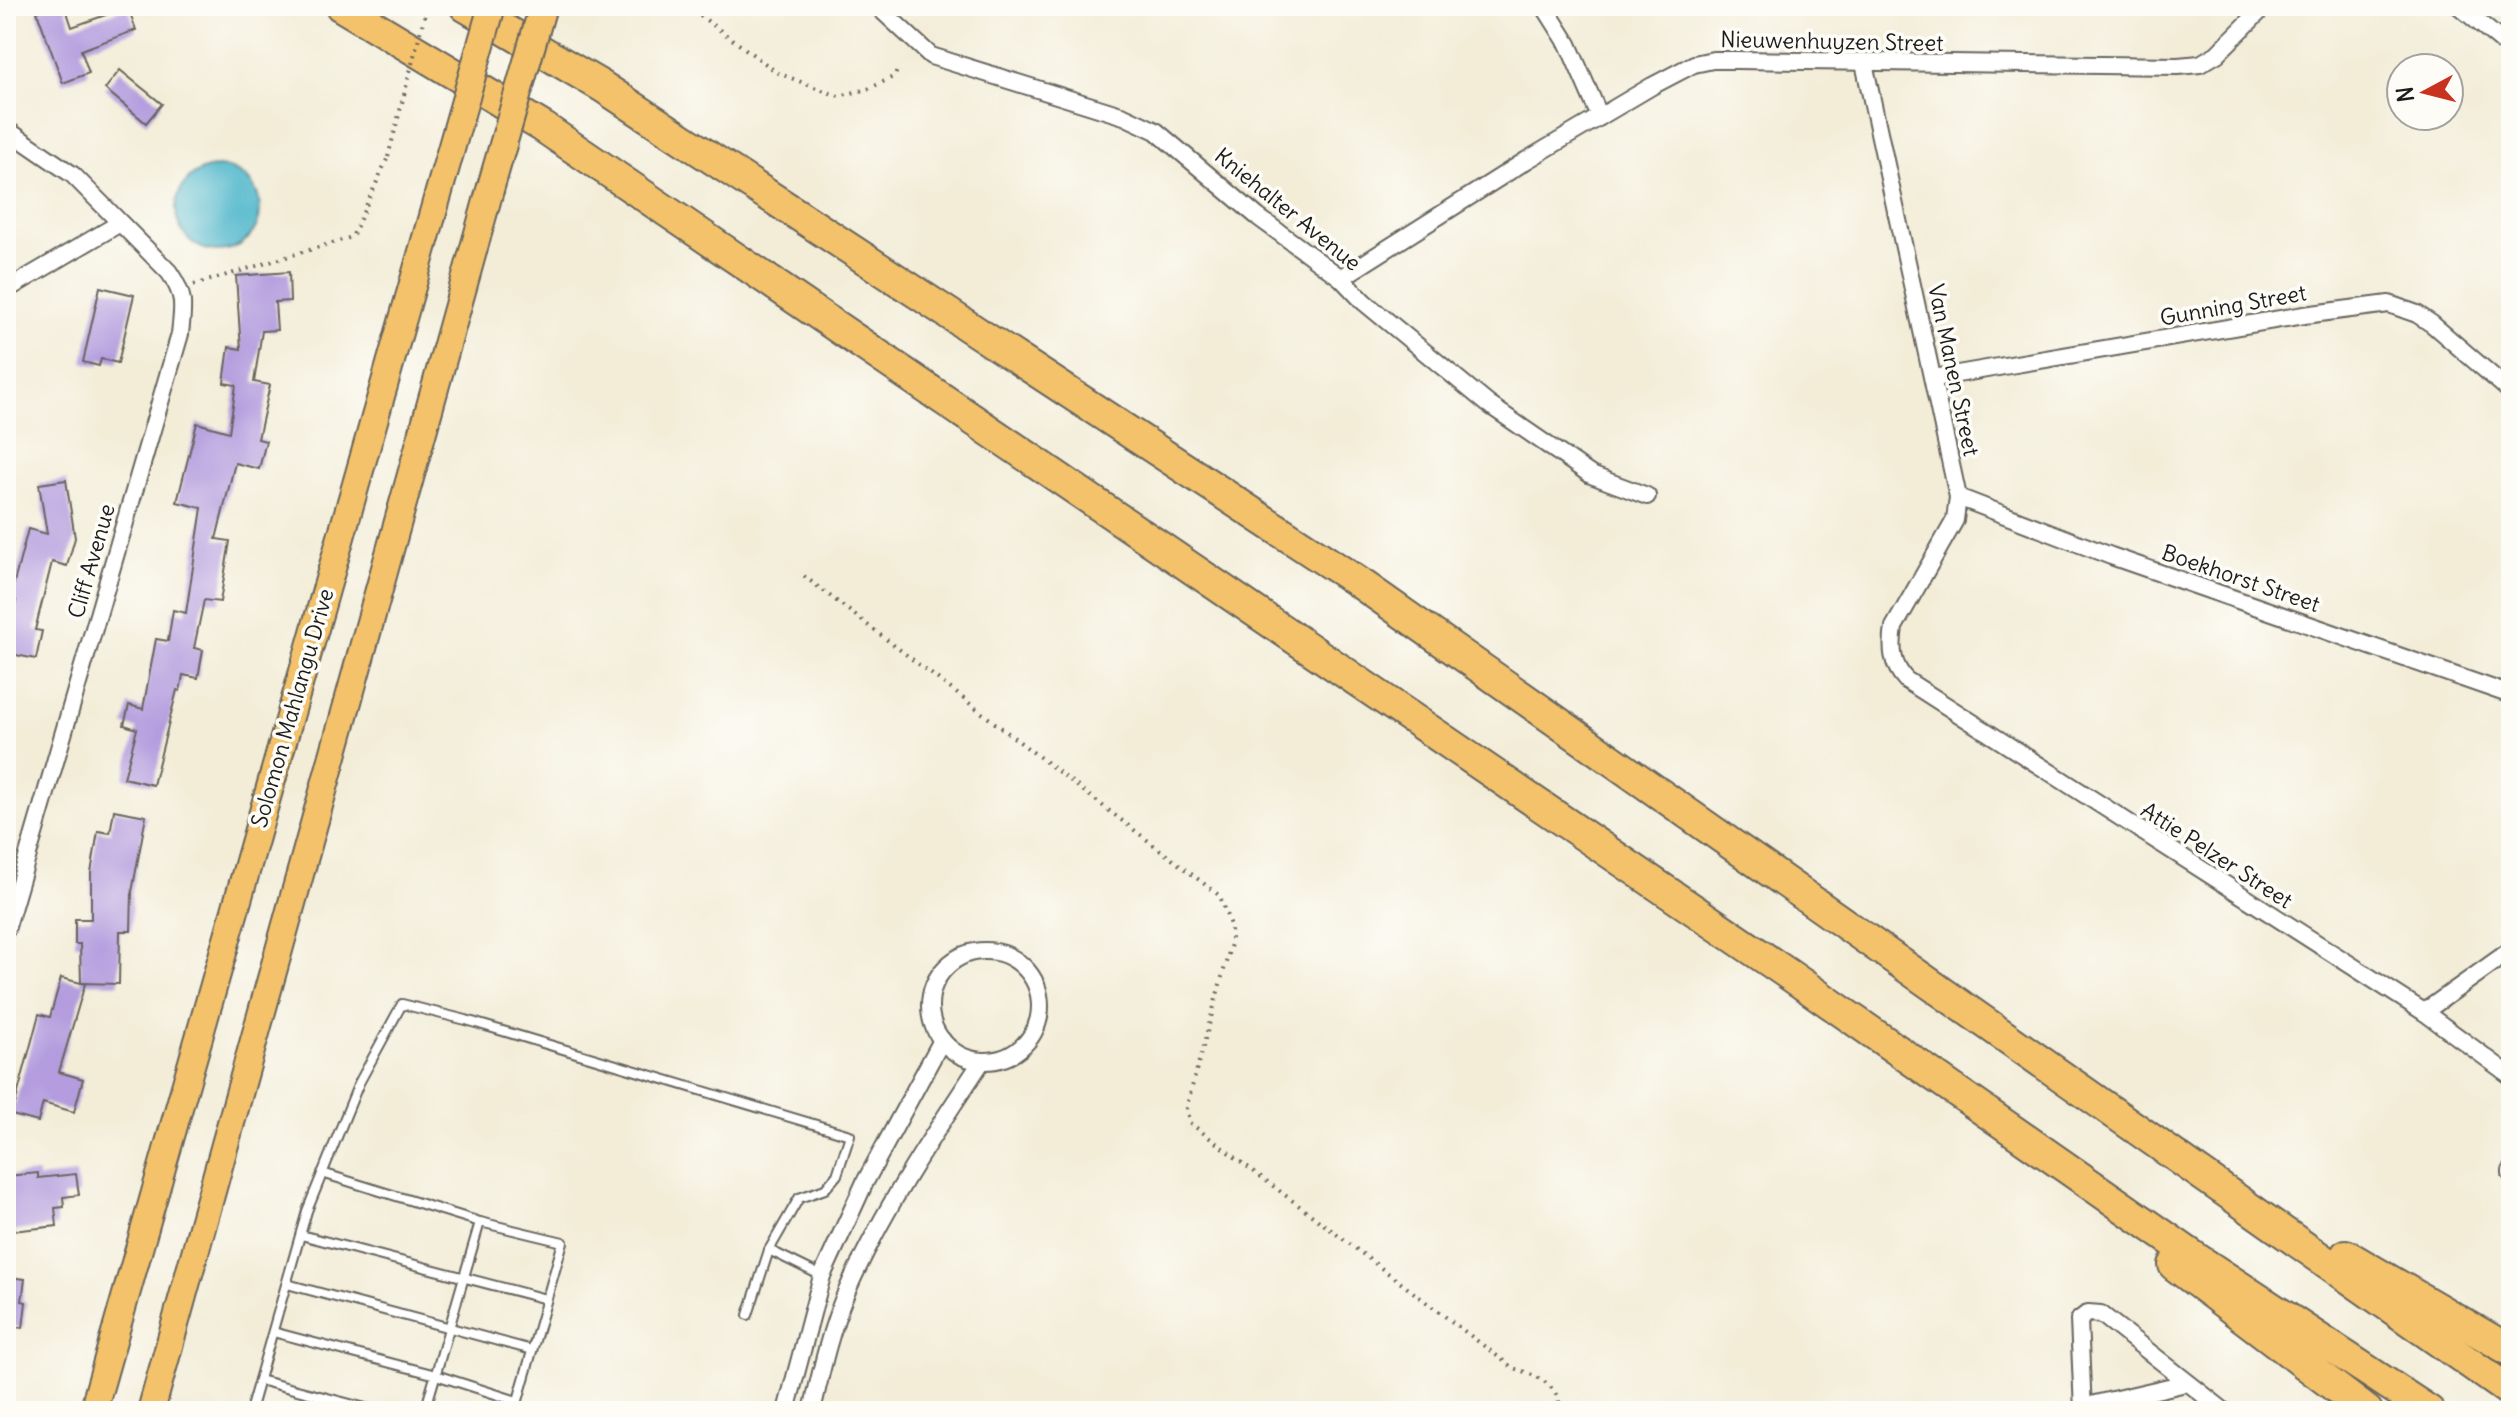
<svg xmlns="http://www.w3.org/2000/svg" width="2517" height="1417" font-family="Delius,sans-serif">
  <rect width="100%" height="100%" fill="#fdfcf7"/>
  <filter id="ink" filterUnits="userSpaceOnUse"><feTurbulence type="fractalNoise" baseFrequency=".0125" numOctaves="2"/><feDisplacementMap in="SourceGraphic" scale="16" xChannelSelector="R" yChannelSelector="G"/><feConvolveMatrix kernelMatrix="1 2 1 2 8 2 1 2 1" color-interpolation-filters="sRGB"/></filter>
  <filter id="wash" filterUnits="userSpaceOnUse"><feTurbulence type="fractalNoise" baseFrequency=".006" numOctaves="4" result="noise"/><feDisplacementMap in="SourceGraphic" scale="32" xChannelSelector="R" yChannelSelector="G"/><feGaussianBlur stdDeviation="1.8" result="paint"/><feColorMatrix in="noise" values="0 0 0 0 0 0 0 0 0 0 0 0 0 0 0 0 0 1.4 0 .05"/><feComposite in="paint" operator="in"/></filter>
  <g filter="url(#wash)">
    <rect width="100%" height="100%" fill="#f3edd8"/>
    <circle fill="#4db6ca" stroke="#346973" stroke-width="2" cx="218" cy="209" r="42"/>
    <g id="blocks">
      <g fill="#b49cde">
        <path d="M 52,6 L 65,6 L 72,27 L 128,7 L 136,30 L 81,50 L 89,73 L 63,83 L 37,12 Z"/>
        <path d="M 120,70 L 162,104 L 146,123 L 105,89 Z"/>
        <path d="M 289,272 L 290,301 L 275,302 L 277,330 L 262,331 L 254,382 L 270,385 L 258,439 L 266,441 L 259,469 L 235,463 L 216,539 L 230,541 L 220,602 L 204,600 L 194,648 L 203,650 L 198,678 L 183,675 L 180,691 L 177,690 L 153,785 L 124,778 L 137,729 L 124,725 L 129,705 L 143,709 L 156,639 L 168,641 L 173,610 L 186,613 L 202,508 L 177,502 L 197,423 L 229,432 L 236,385 L 224,383 L 229,347 L 241,349 L 236,276 Z"/>
        <path d="M 100,287 L 134,295 L 118,363 L 101,359 L 99,366 L 83,362 Z"/>
        <path d="M 66,480 L 75,538 L 67,566 L 52,562 L 35,630 L 42,631 L 36,659 L 6,653 L 16,600 L 10,598 L 28,529 L 47,534 L 39,484 Z"/>
        <path d="M 114,810 L 146,816 L 132,892 L 131,931 L 120,931 L 119,984 L 82,983 L 85,984 L 59,1072 L 83,1079 L 74,1112 L 43,1103 L 38,1122 L 12,1115 L 39,1014 L 50,1017 L 61,978 L 81,983 L 80,944 L 75,944 L 75,919 L 91,919 L 91,873 L 98,831 L 110,833 Z"/>
        <path d="M 38,1173 L 38,1178 L 76,1174 L 79,1195 L 63,1197 L 64,1207 L 55,1208 L 57,1226 L 13,1231 L 7,1176 Z"/>
        <path d="M 6,1277 L 25,1279 L 22,1301 L 26,1302 L 23,1328 L 6,1326 Z"/>
      </g>
    </g>
  </g>
  <g filter="url(#ink)">
    <use href="#blocks" fill-opacity="0" stroke="#67655e" stroke-width="2"/>
    <g fill="none" stroke-linecap="round" stroke-linejoin="round">
      <defs>
        <g id="service">
          <path d="M 322,1173 L 480,1222 L 563,1242 L 515,1411"/>
          <path d="M 301,1235 L 546,1299"/>
          <path d="M 287,1284 L 532,1350"/>
          <path d="M 748,1315 L 769,1250 L 822,1276"/>
          <path d="M 273,1332 L 436,1375 L 517,1401"/>
          <path d="M 259,1380 L 377,1411"/>
          <path d="M 250,1411 L 307,1211 L 359,1083 L 402,1004 L 466,1020 L 850,1135 L 837,1175 L 825,1189 L 799,1198 L 769,1250"/>
          <path d="M 425,1411 L 480,1222"/>
        </g>
        <g id="minor">
          <path d="M 877,6 L 931,56 L 1124,116 L 1156,131 L 1258,217 L 1341,278 L 1364,302 L 1488,404 L 1591,475 L 1647,496"/>
          <path d="M 1544,6 L 1568,44 L 1600,117"/>
          <path d="M 2459,6 L 2511,49"/>
          <path d="M 1864,63 L 1958,497 L 1955,520 L 1894,627 C 1891,647 1891,664 1906,680 L 2424,1012 L 2511,1076"/>
          <path d="M 6,129 L 73,175 L 169,272 C 186,297 183,305 180,334 L 6,930"/>
          <path d="M 1341,278 L 1527,160 L 1652,86 L 1694,64 L 1713,60 L 1736,60 L 2178,66 L 2200,64 L 2217,54 L 2265,6"/>
          <path d="M 6,290 L 120,223"/>
          <path d="M 1934,378 L 2304,315 L 2389,304 L 2417,314 L 2432,324 L 2511,392"/>
          <path d="M 1958,497 L 2111,556 L 2511,695"/>
          <circle cx="985" cy="1006" r="55"/>
          <path d="M 2424,1012 L 2511,950"/>
          <path d="M 2511,1171 L 2511,1174"/>
          <path d="M 786,1411 L 822,1276 L 865,1182 L 942,1040"/>
          <path d="M 812,1411 C 821,1372 830,1330 846,1293 C 882,1211 932,1136 982,1061"/>
          <path d="M 2083,1411 L 2079,1320 L 2088,1313 L 2101,1314 L 2224,1411"/>
          <path d="M 2083,1411 L 2095,1404 L 2186,1383"/>
        </g>
        <g id="primary">
          <path d="M 93,1411 L 444,174"/>
          <path d="M 151,1411 L 490,190"/>
        </g>
        <g id="motorway">
          <path d="M 341,6 L 543,127 L 1788,974 L 2199,1260 L 2429,1411"/>
          <path d="M 465,6 L 603,87 L 1364,586 L 2511,1392"/>
          <path d="M 2346,1255 L 2511,1351"/>
          <path d="M 2174,1265 L 2367,1411"/>
        </g>
      </defs>
      <use href="#service" stroke="#67655e" stroke-width="12"/>
      <use href="#minor" stroke="#67655e" stroke-width="20"/>
      <use href="#primary" stroke="#67655e" stroke-width="30"/>
      <use href="#motorway" stroke="#67655e" stroke-width="34"/>
      <g stroke="#67655e" stroke-width="4" stroke-dasharray="2 6" stroke-linecap="butt">
        <path d="M 687,6 L 778,73 L 822,90 L 839,96 L 868,89 L 895,76 L 897,70"/>
        <path d="M 194,285 L 352,237 L 388,157"/>
        <path d="M 804,576 L 1220,896 L 1231,928 L 1231,944 L 1186,1109 L 1190,1123 L 1513,1368 C 1535,1375 1560,1384 1560,1411"/>
      </g>
      <use href="#service" stroke="#fff" stroke-width="8"/>
      <use href="#minor" stroke="#fff" stroke-width="16"/>
      <use href="#primary" stroke="#f4c26a" stroke-width="26"/>
      <use href="#motorway" stroke="#f4c26a" stroke-width="30"/>
      <defs>
        <g id="primary-bridge">
          <path d="M 444,174 L 492,6"/>
          <path d="M 490,190 L 543,6"/>
        </g>
      </defs>
      <use href="#primary-bridge" stroke="#67655e" stroke-width="30" stroke-linecap="butt"/>
      <path stroke="#67655e" stroke-width="4" stroke-dasharray="2 6" stroke-linecap="butt" d="M 388,157 L 427,6"/>
      <use href="#primary-bridge" stroke="#f4c26a" stroke-width="26"/>
    </g>
  </g>
  <g text-anchor="middle" dominant-baseline="central" stroke-width="7" stroke-linejoin="round" paint-order="stroke">
    <g font-size="22" fill="#1c1c1c" stroke="#fdfcf7">
      <text transform="translate(1832 41) rotate(1)">Nieuwenhuyzen Street</text>
      <text transform="translate(1288 209) rotate(39)">Kniehalter Avenue</text>
      <text transform="translate(2233 305) rotate(-10)">Gunning Street</text>
      <text transform="translate(1954 370) rotate(78)">Van Manen Street</text>
      <text transform="translate(91 561) rotate(-74)">Cliff Avenue</text>
      <text transform="translate(2241 578) rotate(19)">Boekhorst Street</text>
      <text transform="translate(292 708) rotate(-74)">Solomon Mahlangu Drive</text>
      <text transform="translate(2217 855) rotate(33)">Attie Pelzer Street</text>
    </g>
  </g>
  <rect width="2517" height="1417" fill="none" stroke="#fdfcf7" stroke-width="32"/>
  <g transform="translate(2425 92) rotate(263)"><circle r="38" fill="#fdfcf7" stroke="#a3a29f" stroke-width="2"/>
  <path d="M0-6L14 30L0 20L-14 30Z" fill="#c8321e"/>
  <text y="-12" font-size="22" font-weight="bold" text-anchor="middle" fill="#1c1c1c">N</text>
  </g>
</svg>
